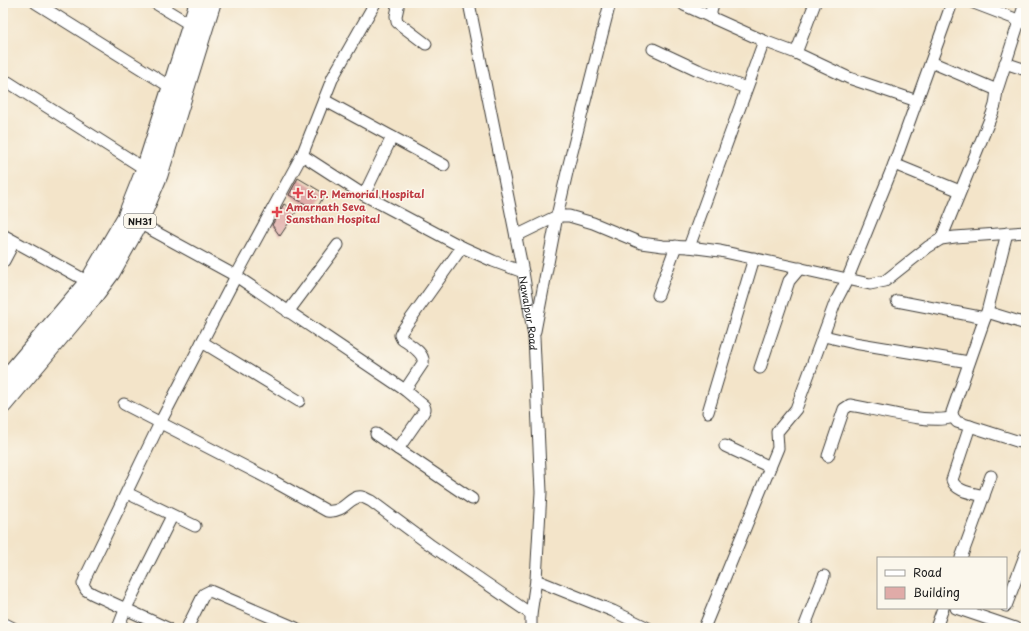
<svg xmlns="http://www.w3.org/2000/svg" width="1029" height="631" font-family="'Playpen Sans',sans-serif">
  <rect width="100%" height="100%" fill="#fbf7ec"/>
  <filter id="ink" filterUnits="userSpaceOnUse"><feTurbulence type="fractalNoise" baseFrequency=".025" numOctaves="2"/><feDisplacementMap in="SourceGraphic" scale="8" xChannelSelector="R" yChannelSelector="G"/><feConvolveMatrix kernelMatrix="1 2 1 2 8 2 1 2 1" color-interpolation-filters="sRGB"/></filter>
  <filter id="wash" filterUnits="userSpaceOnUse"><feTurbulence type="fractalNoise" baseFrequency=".012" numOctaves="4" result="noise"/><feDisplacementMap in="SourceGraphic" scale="16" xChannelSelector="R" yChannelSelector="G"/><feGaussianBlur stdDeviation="0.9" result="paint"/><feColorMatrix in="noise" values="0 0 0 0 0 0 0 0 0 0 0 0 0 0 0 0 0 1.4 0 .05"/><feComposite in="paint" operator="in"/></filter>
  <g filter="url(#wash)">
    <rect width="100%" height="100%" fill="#f3e4c9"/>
    <g id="blocks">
      <g fill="#e0aba8">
        <path d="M 298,178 L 325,194 L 316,210 L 289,195 Z"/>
        <path d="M 284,204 L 296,212 L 280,236 L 272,225 Z"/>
      </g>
    </g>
  </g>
  <g filter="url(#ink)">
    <use href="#blocks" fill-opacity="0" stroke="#3c3a36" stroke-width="1"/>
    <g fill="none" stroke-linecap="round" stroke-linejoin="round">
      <defs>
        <g id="minor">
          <path d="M 36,3 L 172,88"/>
          <path d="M 155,3 L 191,25"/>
          <path d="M 395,3 L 398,7 L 396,16 L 397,22 L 426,44"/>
          <path id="s1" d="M 469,3 L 523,272 L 534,337 L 541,492 L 536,580 L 531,614 L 531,628"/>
          <path d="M 974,3 L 1026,23"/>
          <path d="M 684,5 L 764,41 L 796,53 L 849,78 L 917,101"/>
          <path d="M 710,17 L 713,3"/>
          <path d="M 653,49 L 698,70 L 746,88"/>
          <path d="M 796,53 L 815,3"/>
          <path d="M 931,62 L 997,90"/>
          <path d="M 1005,63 L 1026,70"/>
          <path d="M 3,82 L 8,82 L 145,169"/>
          <path d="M 324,100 L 444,165"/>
          <path d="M 302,155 L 333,77 L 375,3"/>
          <path d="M 894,164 L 960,191"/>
          <path d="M 364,195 L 392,137"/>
          <path d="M 139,223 L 236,276 L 405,390 L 424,406 L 425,409 L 423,413 L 398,449"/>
          <path d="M 1007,233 L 987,312 L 952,412 L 953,417 L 957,422 L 1026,444"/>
          <path d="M 3,235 L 94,285"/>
          <path d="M 516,236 L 557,216 L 569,216 L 593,223 L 641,243 L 663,246 L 689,247 L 720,251 L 870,284 L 885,281 L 928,247 L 941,239 L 955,237 L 1026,232"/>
          <path d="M 941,239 L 992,114 L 995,105 L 997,90 L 1025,3"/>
          <path d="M 689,247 L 764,41"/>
          <path d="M 4,261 L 14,242"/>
          <path d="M 658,295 L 676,246"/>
          <path d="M 897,301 L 985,318"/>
          <path d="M 288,312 L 338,245"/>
          <path d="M 987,312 L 1026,324"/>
          <path d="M 535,331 L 557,216 L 568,168 L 610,3"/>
          <path d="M 824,336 L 854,343 L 969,362"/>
          <path d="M 202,342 L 299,401"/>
          <path d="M 760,368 L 789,281 L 800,268"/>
          <path d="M 405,390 L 423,363 C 425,353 410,345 402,339 L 400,335 L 402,331 L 462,247 L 493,261 L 523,272"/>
          <path d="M 124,404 L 273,481 L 327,511 C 346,513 349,495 362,497 C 364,497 368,500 371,501 L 429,544 L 531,614"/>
          <path d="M 708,412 L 754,258"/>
          <path d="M 970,426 L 952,480 C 956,492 973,493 984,496"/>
          <path d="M 376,434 L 472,499"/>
          <path d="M 725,446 L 770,467"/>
          <path d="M 828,456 L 844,409 L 850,405 C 875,409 932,425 953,417"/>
          <path d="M 127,493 L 195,526"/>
          <path d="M 961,558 L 991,476"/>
          <path d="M 536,580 L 613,611 L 648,628"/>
          <path d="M 1006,606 L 1026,553"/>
          <path d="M 956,608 L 1015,628"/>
          <path d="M 3,623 L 13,628"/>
          <path d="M 118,628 L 125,610 L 172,516"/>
          <path d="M 167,628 L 93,594 L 86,590 L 83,584 L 86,576 L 160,423 L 236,276 L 302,155 L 364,195 L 462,247"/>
          <path d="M 187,628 L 204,594 L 210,591 L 296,628"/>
          <path d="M 704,628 L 778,448 L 777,432 L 796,409 L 835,303 L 847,280 L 894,164 L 952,3"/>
          <path d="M 804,628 L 824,576"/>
          <path d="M 936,628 L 943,608"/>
        </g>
        <g id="highway">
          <path d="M 3,382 L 88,282 L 126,217 L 145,169 L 198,3"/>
          <path d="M 3,405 L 91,300 L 111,273 L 139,223 L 159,175 L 212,3"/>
        </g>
      </defs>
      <use href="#minor" stroke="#3c3a36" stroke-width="13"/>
      <use href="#highway" stroke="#3c3a36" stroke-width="19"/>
      <use href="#minor" stroke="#fff" stroke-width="11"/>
      <use href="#highway" stroke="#fff" stroke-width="17"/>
    </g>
  </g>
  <g fill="#e0444e" stroke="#fbf7ec" stroke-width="1.5">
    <path d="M296 187h4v4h4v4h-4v4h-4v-4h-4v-4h4z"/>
    <path d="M275 206h4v4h4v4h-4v4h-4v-4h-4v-4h4z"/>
  </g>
  <g text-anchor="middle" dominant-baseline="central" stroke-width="3" stroke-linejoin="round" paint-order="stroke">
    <rect fill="#fbf7ec" stroke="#5f5e5a" stroke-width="1" x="124" y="214" width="32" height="14" rx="3"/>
    <g font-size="9" font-weight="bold" fill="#1c1c1c">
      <text x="140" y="221">NH31</text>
    </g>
    <g font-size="10" font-weight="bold" fill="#be3a42" stroke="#fbf7ec" text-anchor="start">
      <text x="307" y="193">K. P. Memorial Hospital</text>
      <text x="286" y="206">Amarnath Seva<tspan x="286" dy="12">Sansthan Hospital</tspan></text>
    </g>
    <g font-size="10" fill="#1c1c1c" stroke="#fbf7ec">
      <text stroke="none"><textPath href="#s1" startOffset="316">Nawalpur Road</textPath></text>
    </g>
  </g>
  <rect width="1029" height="631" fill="none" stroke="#fbf7ec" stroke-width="16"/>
  <rect x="877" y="557" width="130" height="52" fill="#fbf7ec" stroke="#a29f99"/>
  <rect x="885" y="570" width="20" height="6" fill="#ffffff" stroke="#a29f99"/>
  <text x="913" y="577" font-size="12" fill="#1c1c1c">Road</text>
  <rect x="885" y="587" width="20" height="12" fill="#e0aba8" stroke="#a29f99"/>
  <text x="913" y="597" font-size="12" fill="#1c1c1c">Building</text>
</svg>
